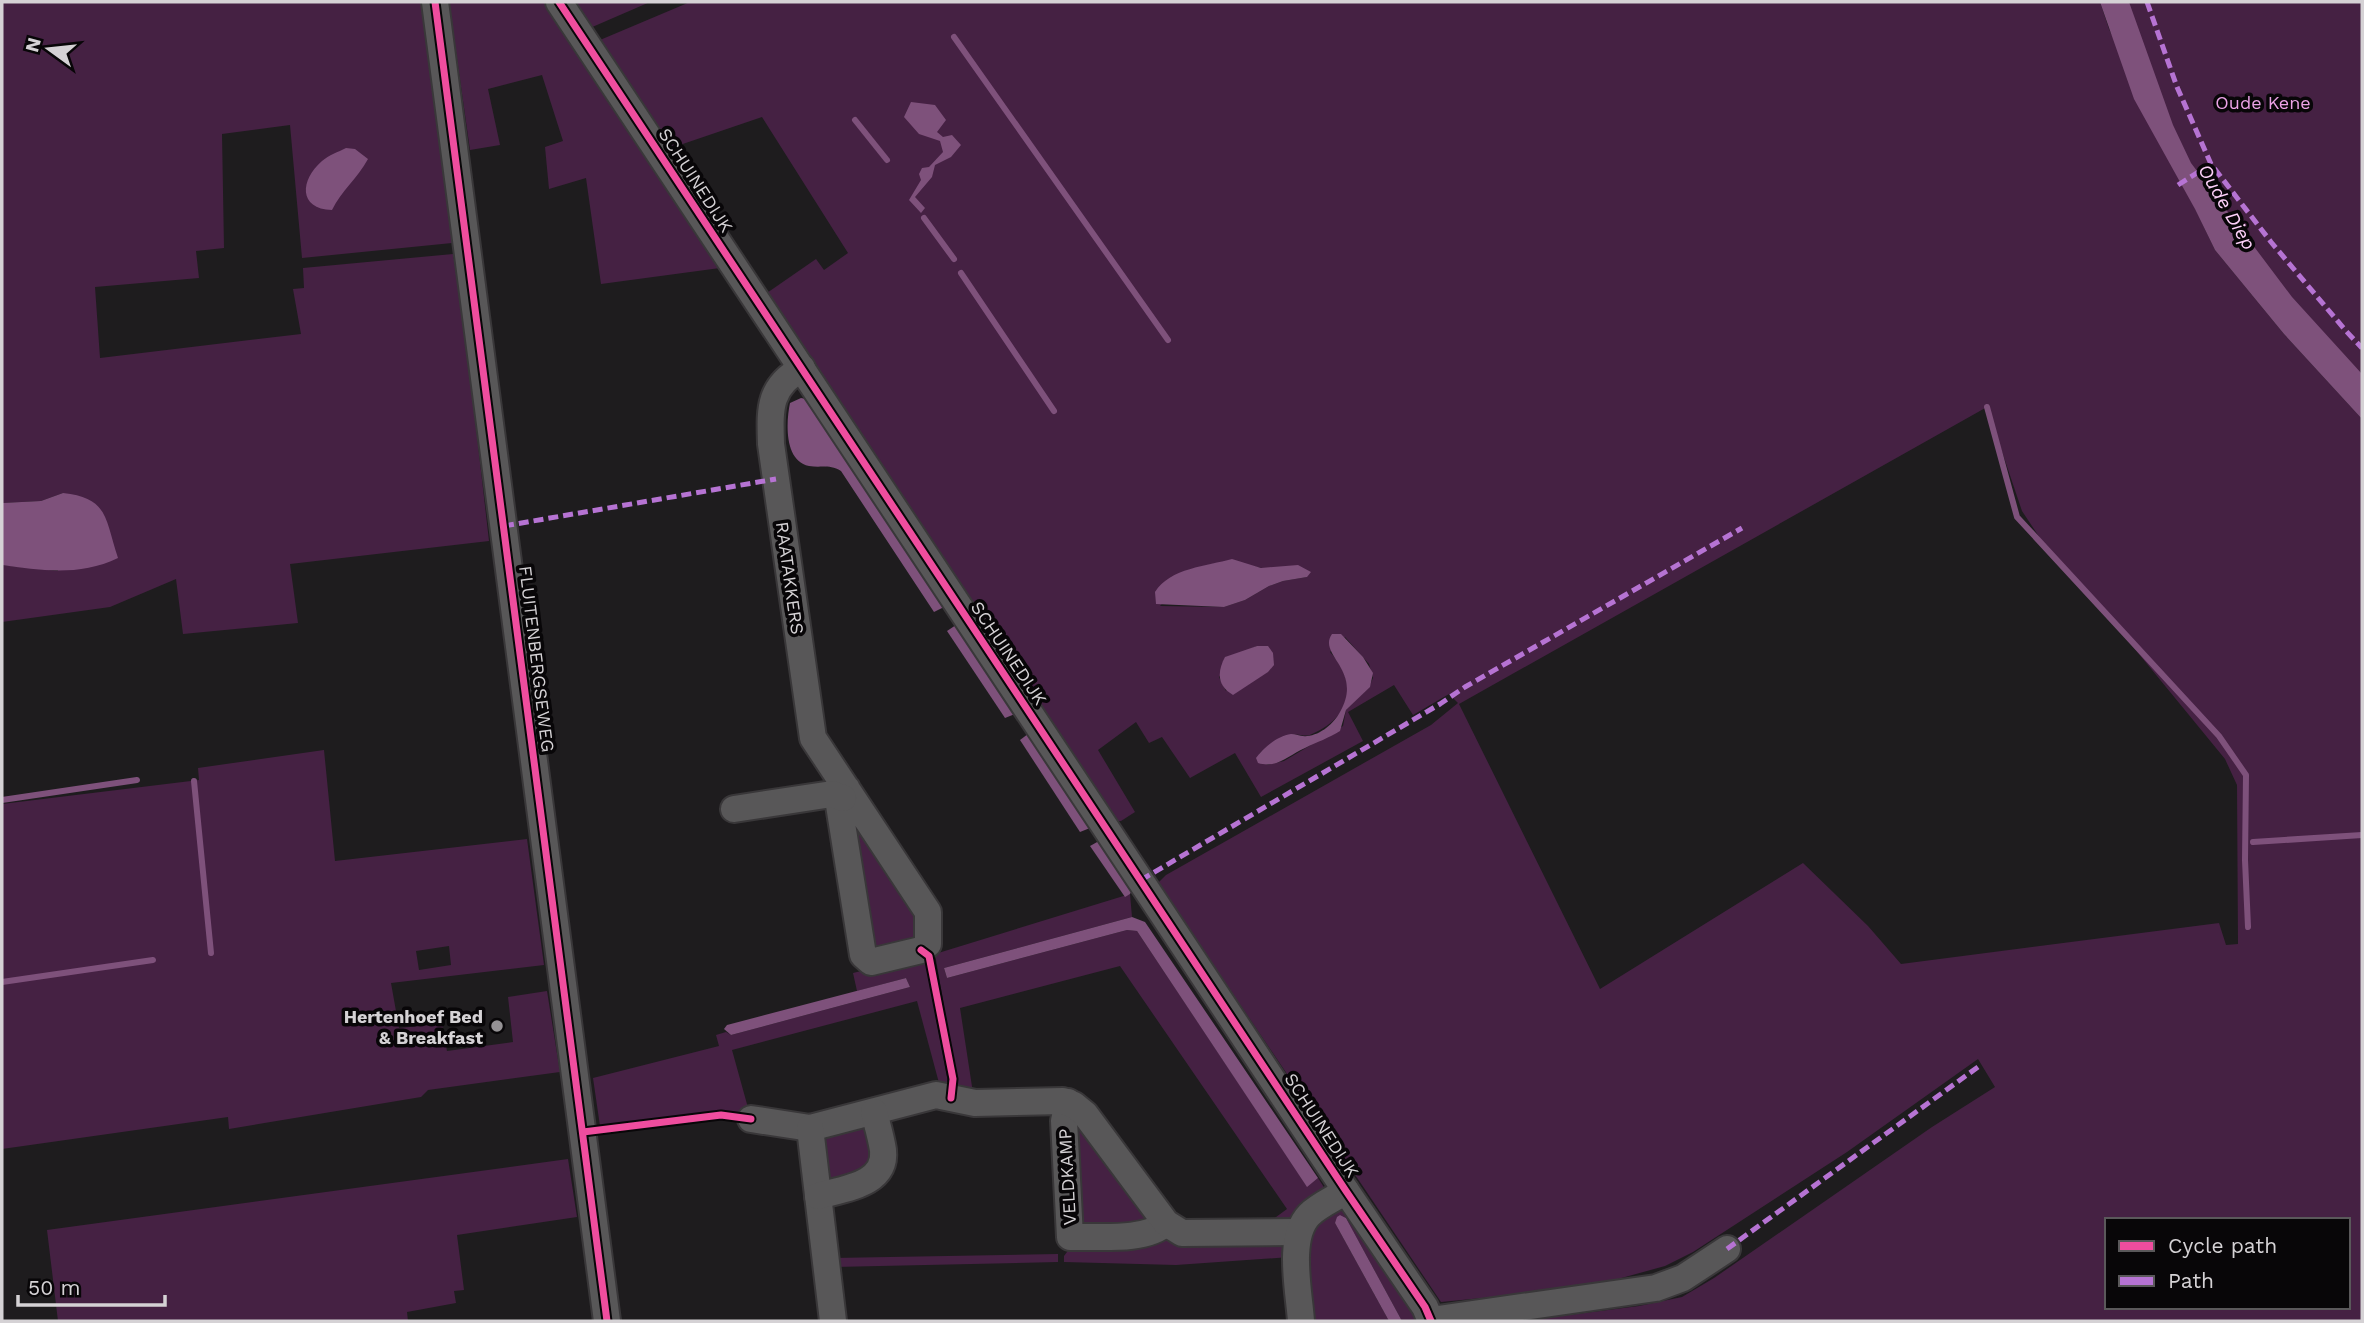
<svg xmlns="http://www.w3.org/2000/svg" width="2364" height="1323" font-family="'Work Sans',sans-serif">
  <rect width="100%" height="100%" fill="#1e1c1e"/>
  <g fill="#452143" fill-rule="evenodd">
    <path d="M 2,2 L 423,2 L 452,243 L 302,258 L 290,125 L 222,134 L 224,248 L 196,251 L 199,278 L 95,287 L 100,358 L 301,334 L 293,289 L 304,288 L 303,268 L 453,254 L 463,313 L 489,541 L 290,564 L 298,623 L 183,634 L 176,579 L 110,607 L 2,622 L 2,565 L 58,571 L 63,493 L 41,501 L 2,503 Z"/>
    <path d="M 449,2 L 551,2 L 720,268 L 601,284 L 586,178 L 549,189 L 545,147 L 563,141 L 542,75 L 488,89 L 500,145 L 470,150 Z"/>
    <path d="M 565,2 L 650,2 L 590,28 Z"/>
    <path d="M 690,2 L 2100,2 L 2109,29 L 2215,250 L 2284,334 L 2362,419 L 2362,1321 L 1523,1321 L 1639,1306 L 1682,1297 L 1714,1278 L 1932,1127 L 1995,1087 L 1978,1059 L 1847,1152 L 1693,1252 L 1665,1266 L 1607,1282 L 1555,1291 L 1441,1302 L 1158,883 L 1166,875 L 1431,725 L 1458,703 L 1449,694 L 1413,715 L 1394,685 L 1348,712 L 1363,741 L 1261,797 L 1235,753 L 1190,778 L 1162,737 L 1149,743 L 1136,722 L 1098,750 L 1135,812 L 1121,821 L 1110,821 L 764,295 L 816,259 L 824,270 L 848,253 L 762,117 L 671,148 L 600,40 ZM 1987,407 L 2022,511 L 2044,544 L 2125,637 L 2225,759 L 2237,785 L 2238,944 L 2226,945 L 2219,923 L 1901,964 L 1868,926 L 1803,863 L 1600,989 L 1459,704 ZM 1217,563 L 1252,566 L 1307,577 L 1283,581 L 1269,586 L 1245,600 L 1224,607 L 1160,606 L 1192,569 ZM 1345,637 L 1369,664 L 1373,678 L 1369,687 L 1346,710 L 1343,726 L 1284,761 L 1267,765 L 1259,754 C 1268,746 1279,738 1291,735 C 1299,733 1305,738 1312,734 C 1351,717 1359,684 1330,652 ZM 1257,646 L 1263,647 L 1226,691 L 1219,677 L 1241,653 ZM 2107,1220 L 2348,1220 L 2348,1307 L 2107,1307 Z"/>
    <path d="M 2108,2 L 2362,2 L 2362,392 L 2232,247 Z"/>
    <path d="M 324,750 L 335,861 L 527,839 L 544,965 L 391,983 L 399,1028 L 442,1024 L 447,1051 L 513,1042 L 508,997 L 547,991 L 560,1072 L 428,1090 L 421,1097 L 229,1129 L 228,1117 L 2,1149 L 2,804 L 199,780 L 198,768 ZM 449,946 L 451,965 L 419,970 L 416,951 Z"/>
    <path d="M 849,812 L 921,912 L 920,941 L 874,952 Z"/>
    <path d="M 1130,894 L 1132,917 L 944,968 L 947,978 L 1127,930 L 1137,931 L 1307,1186 L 1318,1178 L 1327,1192 L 1294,1217 L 1284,1222 L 1272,1220 L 1287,1209 L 1120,966 L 960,1008 L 973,1093 L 958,1087 L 935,954 Z"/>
    <path d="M 918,957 L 925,960 L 947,1077 L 947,1084 L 943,1088 L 939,1083 L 917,1001 L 732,1050 L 750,1115 L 721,1111 L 600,1126 L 593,1078 L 719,1046 L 716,1035 L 726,1032 L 731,1035 L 910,987 L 906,978 L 857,991 L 853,973 Z"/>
    <path d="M 865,1121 L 877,1163 L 830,1187 L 822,1145 L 829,1135 Z"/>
    <path d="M 1077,1121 L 1153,1221 L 1083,1231 Z"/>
    <path d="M 568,1159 L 577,1217 L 457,1235 L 464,1290 L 454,1291 L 456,1303 L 407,1312 L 408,1321 L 58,1321 L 47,1230 Z"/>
    <path d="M 1343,1208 L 1424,1321 L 1402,1321 L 1346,1218 L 1340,1215 L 1335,1223 L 1389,1321 L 1306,1321 L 1311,1225 Z"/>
    <path d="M 1164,1234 L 1284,1242 L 1290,1257 L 1176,1265 L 1064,1262 L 1064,1256 L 1070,1248 Z"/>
    <path d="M 1058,1254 L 1058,1262 L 834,1267 L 833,1258 Z"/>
  </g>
  <g fill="#7e517b">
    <path d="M 2100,2 L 2129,2 L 2173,125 L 2191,163 L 2292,297 L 2362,374 L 2362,419 L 2284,334 L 2215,250 L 2195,209 L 2134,99 Z"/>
    <path d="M 911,102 L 935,105 L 946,120 L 937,132 L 943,137 L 952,135 L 961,145 L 951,157 L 935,165 L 932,177 L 915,197 L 925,208 L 921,213 L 909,200 L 921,180 L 919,174 L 922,168 L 929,167 L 943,152 L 940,141 L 919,134 L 904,117 Z"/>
    <path d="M 346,148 L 355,149 L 368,159 C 358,178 341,191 332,210 C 298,209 300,180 322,161 C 329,155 338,152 346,148 Z"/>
    <path d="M 801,398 L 806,399 L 944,607 L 934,612 L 841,471 C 829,464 821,468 809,466 C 784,461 786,422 790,403 Z"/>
    <path d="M 63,493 C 109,498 105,519 118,558 C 81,576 42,571 2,565 L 2,503 L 41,501 Z"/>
    <path d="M 1232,559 L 1261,568 L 1298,565 L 1311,572 L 1307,577 L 1283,581 L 1269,586 L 1245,600 L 1224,607 L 1156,604 L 1155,592 C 1170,568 1207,566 1232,559 Z"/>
    <path d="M 956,625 L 1015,714 L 1005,718 L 947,631 Z"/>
    <path d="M 1332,634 L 1341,634 L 1363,657 L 1373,673 L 1370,687 L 1346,710 L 1340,731 C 1329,738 1317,742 1305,748 C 1289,755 1277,769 1258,763 L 1256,758 C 1263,748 1277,736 1291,734 C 1296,734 1301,737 1307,736 C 1321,735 1334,723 1340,712 C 1364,670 1317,655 1332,634 Z"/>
    <path d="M 1257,646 L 1268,646 L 1273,653 L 1274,665 L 1268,672 L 1233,695 C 1217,686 1217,672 1225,657 Z"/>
    <path d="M 1028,734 L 1090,828 L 1080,832 L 1020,740 Z"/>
    <path d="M 1099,841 L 1132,890 L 1130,894 L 1125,897 L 1090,846 Z"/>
    <path d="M 1132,917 L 1145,922 L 1318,1178 L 1307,1187 L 1137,931 L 1127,930 L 947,978 L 944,968 Z"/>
    <path d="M 906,978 L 910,987 L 731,1035 L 724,1029 L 727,1025 Z"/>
    <path d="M 1340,1215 L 1346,1218 L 1402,1321 L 1389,1321 L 1335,1223 L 1337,1217 Z"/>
  </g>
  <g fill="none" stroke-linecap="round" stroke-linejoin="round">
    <g stroke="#7e517b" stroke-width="6">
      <path d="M 954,37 L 1168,340"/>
      <path d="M 855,120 L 887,160"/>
      <path d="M 924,218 L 954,259"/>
      <path d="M 961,273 L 1054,411"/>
      <path d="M 1987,407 L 2017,517 L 2219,736 L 2246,775 L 2245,860 L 2248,927"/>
      <path d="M 194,781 L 211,953"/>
      <path d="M 2,800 L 137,780"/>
      <path d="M 2253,842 L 2362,835"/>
      <path d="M 2,982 L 153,960"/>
    </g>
    <defs>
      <g id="minor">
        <path d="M 435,2 L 607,1321"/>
        <path d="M 559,2 L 1346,1191 L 1425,1307 L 1431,1321"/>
        <path d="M 802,368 C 768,387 770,410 771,444 L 813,738 L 928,912 L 928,944 L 921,950 L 871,962 L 863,955 L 839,805 L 847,789"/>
        <path d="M 734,809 L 832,794 L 843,798"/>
        <path d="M 1068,1102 L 1064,1121 L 1070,1237 C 1097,1236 1145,1242 1166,1223"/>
        <path d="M 751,1119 L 810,1128 L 936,1095 L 975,1103 L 1063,1101 L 1074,1105 L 1085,1114 L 1166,1223 L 1182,1233 L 1298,1232"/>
        <path d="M 810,1128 L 833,1321"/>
        <path d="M 818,1196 C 843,1189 887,1185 883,1150 C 881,1137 877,1124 874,1112"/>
        <path d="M 1431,1320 L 1656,1288 L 1683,1278 L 1727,1249"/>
        <path d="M 1301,1321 C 1299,1291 1287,1238 1309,1215 C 1319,1205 1334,1199 1346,1191"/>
      </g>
    </defs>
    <use href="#minor" stroke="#393739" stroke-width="30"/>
    <use href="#minor" stroke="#585758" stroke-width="26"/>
    <g stroke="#b673d3" stroke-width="5" stroke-dasharray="10 5" stroke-linecap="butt">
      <path d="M 2147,2 L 2177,87 L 2211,164 L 2271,242 L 2346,331 L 2362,348"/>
      <path d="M 2178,185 L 2211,164"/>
      <path d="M 504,526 L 776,479"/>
      <path d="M 1141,880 L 1440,704 L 1465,687 L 1742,528"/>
      <path d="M 1727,1249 L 1978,1067"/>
    </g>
    <defs>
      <g id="cycleway">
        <path d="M 435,2 L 607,1321"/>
        <path d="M 559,2 L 1346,1191 L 1425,1307 L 1431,1321"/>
        <path d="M 921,950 L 929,956 L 953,1079 L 951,1098"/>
        <path d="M 583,1132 L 721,1115 L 751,1119"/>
      </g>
    </defs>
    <use href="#cycleway" stroke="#080608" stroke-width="11"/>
    <use href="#cycleway" stroke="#ef4d9e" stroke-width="7"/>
  </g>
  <circle fill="#959295" stroke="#080608" stroke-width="2.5" cx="497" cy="1026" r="7"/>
  <g text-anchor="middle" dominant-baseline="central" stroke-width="7" stroke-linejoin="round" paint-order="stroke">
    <g font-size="18" fill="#eca3e7" stroke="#080608">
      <text x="2263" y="102">Oude Kene</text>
    </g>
    <g font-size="18" fill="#d5d2d5" stroke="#080608">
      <text transform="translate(696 180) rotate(57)">SCHUINEDIJK</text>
      <text transform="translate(790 578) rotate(82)">RAATAKKERS</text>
      <text transform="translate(1009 653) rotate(56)">SCHUINEDIJK</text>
      <text transform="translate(537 659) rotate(83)">FLUITENBERGSEWEG</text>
      <text transform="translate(1322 1125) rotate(57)">SCHUINEDIJK</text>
      <text transform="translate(1067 1177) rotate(-93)">VELDKAMP</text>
    </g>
    <g font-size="18" font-weight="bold" fill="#d5d2d5" stroke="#080608" text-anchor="end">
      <text x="483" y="1016">Hertenhoef Bed<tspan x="483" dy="21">&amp; Breakfast</tspan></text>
    </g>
    <g font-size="19" font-style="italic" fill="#fed1fa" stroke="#080608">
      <text transform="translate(2227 207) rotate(60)">Oude Diep</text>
    </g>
  </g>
  <rect width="2364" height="1323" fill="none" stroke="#d5d2d5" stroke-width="7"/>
  <rect x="2105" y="1218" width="245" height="91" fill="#080608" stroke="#5a585a" stroke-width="2"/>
  <rect x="2119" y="1241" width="35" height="10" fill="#ef4d9e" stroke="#5a585a" stroke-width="2"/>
  <text x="2168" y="1253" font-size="21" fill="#d5d2d5">Cycle path</text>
  <rect x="2119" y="1276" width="35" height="10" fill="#b673d3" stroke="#5a585a" stroke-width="2"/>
  <text x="2168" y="1288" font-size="21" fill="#d5d2d5">Path</text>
  <g transform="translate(49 49) rotate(285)" stroke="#080608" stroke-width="5" paint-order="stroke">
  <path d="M0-5L12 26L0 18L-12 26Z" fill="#d5d2d5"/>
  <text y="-10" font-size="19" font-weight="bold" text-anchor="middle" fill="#d5d2d5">N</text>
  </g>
  <path d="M18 1295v10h147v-10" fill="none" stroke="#d5d2d5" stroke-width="3.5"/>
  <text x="28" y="1295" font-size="21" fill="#d5d2d5" stroke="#080608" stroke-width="5" paint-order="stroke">50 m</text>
</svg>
